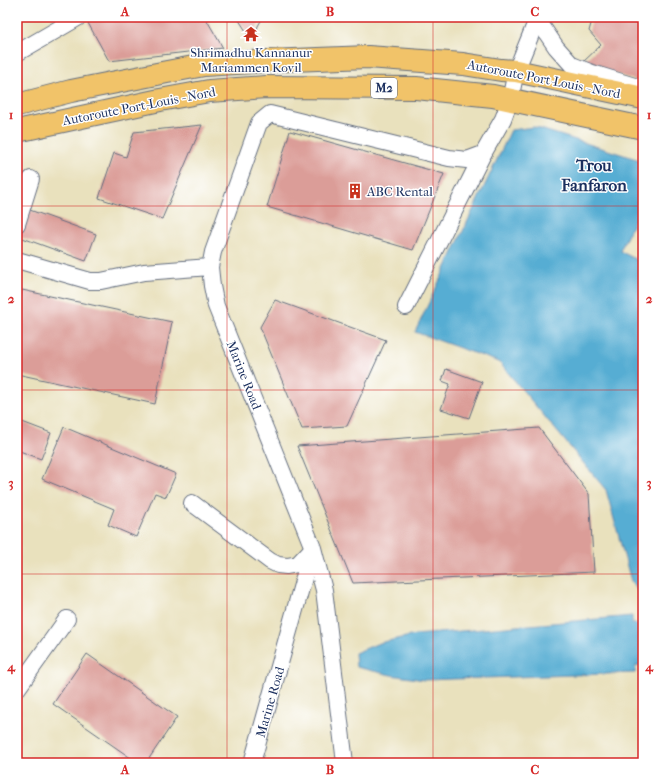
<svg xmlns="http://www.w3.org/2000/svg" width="660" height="780" font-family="'IM FELL French Canon',serif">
  <rect width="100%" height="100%" fill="#fff"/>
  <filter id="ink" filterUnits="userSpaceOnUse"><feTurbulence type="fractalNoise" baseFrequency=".025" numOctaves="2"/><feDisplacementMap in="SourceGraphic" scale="8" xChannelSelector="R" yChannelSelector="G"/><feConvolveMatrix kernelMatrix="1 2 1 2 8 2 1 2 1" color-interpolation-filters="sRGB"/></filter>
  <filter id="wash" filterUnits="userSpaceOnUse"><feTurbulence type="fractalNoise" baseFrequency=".012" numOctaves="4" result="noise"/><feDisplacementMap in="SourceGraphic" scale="16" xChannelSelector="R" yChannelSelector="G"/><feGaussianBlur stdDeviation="0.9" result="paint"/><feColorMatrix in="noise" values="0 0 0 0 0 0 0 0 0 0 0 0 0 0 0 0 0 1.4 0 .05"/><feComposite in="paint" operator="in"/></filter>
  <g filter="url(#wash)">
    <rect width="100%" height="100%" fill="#e9e1bd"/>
    <g fill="#57add3" stroke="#396e98">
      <path d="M 534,127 L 643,161 L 643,203 L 620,251 L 643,263 L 643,599 L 631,581 L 606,490 L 499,362 L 415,332 L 511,130 Z"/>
      <path d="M 632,616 L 632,623 L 643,625 L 643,664 L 636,666 L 635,673 L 424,680 L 391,675 L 356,667 L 355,653 L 379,643 L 415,635 Z"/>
    </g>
    <g id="blocks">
      <g fill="#db9d98">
        <path d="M 99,17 L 205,17 L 223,48 L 109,61 L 88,23 Z"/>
        <path d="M 237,17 L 263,17 L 258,26 L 253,42 Z"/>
        <path d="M 593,17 L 643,17 L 643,83 L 582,63 L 601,45 L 589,31 Z"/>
        <path d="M 202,125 L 162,219 L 99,198 L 114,153 L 126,157 L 134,132 Z"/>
        <path d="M 290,131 L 444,174 L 413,250 L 267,207 Z"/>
        <path d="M 27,209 L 96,234 L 86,261 L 17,236 Z"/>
        <path d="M 22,290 L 172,322 L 155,404 L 17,374 L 17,315 Z"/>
        <path d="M 275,300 L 386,340 L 347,426 L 302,429 L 260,327 Z"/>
        <path d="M 446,369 L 482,382 L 469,418 L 441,409 L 450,384 L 442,381 Z"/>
        <path d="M 17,420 L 51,433 L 41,459 L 17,450 Z"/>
        <path d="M 64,427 L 176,474 L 166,497 L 155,493 L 136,537 L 108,525 L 114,509 L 42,479 Z"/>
        <path d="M 539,428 L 589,494 L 594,572 L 353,583 L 297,446 Z"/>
        <path d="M 87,654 L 177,717 L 146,763 L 138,763 L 53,704 Z"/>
      </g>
    </g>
  </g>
  <g filter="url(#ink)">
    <use href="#blocks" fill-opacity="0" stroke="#636d7f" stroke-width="1"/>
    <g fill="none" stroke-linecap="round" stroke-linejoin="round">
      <defs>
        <g id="minor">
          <path d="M 537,19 L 556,47 L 572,65 L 592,73 L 641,88"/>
          <path d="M 17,53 L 79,17"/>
          <path d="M 17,224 L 31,179"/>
          <path d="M 17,260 L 90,281 L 101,281 L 144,272 L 210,267"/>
          <path d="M 406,307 L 483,154"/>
          <path d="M 192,503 L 270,561 L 278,565 L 287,566 L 298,564 L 312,549"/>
          <path d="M 17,689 L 67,619"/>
          <path d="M 252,763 L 312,549"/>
          <path d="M 345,763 L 324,590 L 313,548 L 216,306 L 212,286 L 210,267 L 213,252 L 259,123 L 270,114 L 449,158 L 467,160 L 483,154 L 503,119 L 510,100 L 516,71 L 538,17"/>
        </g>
        <g id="highway">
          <path d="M 17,105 L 71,91 L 167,72 L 204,65 L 267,61 L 368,57 L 463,64 L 501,70 L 516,71 L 643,98"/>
          <path d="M 17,131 L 160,100 L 209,91 L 266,87 L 416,88 L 493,96 L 643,128"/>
        </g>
      </defs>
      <use href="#minor" stroke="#636d7f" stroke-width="18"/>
      <use href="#highway" stroke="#636d7f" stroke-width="24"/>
      <use href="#minor" stroke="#fff" stroke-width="16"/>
      <use href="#highway" stroke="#f1c369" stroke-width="22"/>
    </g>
  </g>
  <path fill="none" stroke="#d62828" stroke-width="1" stroke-opacity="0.55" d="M 227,17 L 227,763M 433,17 L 433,763M 17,206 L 643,206M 17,390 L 643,390M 17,574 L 643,574"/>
  <defs>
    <symbol id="temple-bare" viewBox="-9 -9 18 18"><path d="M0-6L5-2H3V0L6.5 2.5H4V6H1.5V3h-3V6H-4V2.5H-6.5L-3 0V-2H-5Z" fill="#c8321e" stroke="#fff" stroke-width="2.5" paint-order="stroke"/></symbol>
    <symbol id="building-bare" viewBox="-9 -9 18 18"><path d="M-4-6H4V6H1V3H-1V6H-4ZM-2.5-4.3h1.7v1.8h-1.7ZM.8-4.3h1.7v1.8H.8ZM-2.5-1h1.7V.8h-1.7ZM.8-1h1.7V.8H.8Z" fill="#c8321e" stroke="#fff" stroke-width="2.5" paint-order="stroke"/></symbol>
  </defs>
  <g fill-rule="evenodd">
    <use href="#temple-bare" x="240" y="23" width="22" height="22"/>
    <use href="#building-bare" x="344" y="180" width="22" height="22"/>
  </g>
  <g text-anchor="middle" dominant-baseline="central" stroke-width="3" stroke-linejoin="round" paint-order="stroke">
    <rect fill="#fff" stroke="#5f6d8e" stroke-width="1" x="371" y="78" width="26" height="20" rx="3"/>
    <g font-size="12" font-weight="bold" fill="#1b2f5e">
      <text x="384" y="88">M2</text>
    </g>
    <g font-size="13" fill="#1b2f5e" stroke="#fff">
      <text x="251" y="52">Shrimadhu Kannanur<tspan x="251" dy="15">Mariammen Kovil</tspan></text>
      <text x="367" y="191" text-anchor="start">ABC Rental</text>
    </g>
    <g font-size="13" fill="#1b2f5e" stroke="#fff">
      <text transform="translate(544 79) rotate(11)">Autoroute Port-Louis - Nord</text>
      <text transform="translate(139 106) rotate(-11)">Autoroute Port-Louis - Nord</text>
      <text transform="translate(244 375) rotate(68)">Marine Road</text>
      <text transform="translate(270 702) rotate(-74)">Marine Road</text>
    </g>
    <g font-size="17" font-weight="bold" fill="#1b2f5e" stroke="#fff">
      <text x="594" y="165">Trou<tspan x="594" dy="20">Fanfaron</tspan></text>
    </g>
  </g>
  <rect width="660" height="780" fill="none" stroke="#fff" stroke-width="44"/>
  <rect x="22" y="22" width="616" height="736" fill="none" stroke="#d62828" stroke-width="1.5"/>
  <g font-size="13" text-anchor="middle" font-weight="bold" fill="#d62828">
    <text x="125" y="16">A</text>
    <text x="330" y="16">B</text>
    <text x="535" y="16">C</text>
    <text x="11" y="119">1</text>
    <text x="649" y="119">1</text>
    <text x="11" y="303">2</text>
    <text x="649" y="303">2</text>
    <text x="11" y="487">3</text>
    <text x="649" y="487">3</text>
    <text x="11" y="671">4</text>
    <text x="649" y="671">4</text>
    <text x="125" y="774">A</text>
    <text x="330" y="774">B</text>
    <text x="535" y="774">C</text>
  </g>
</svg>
